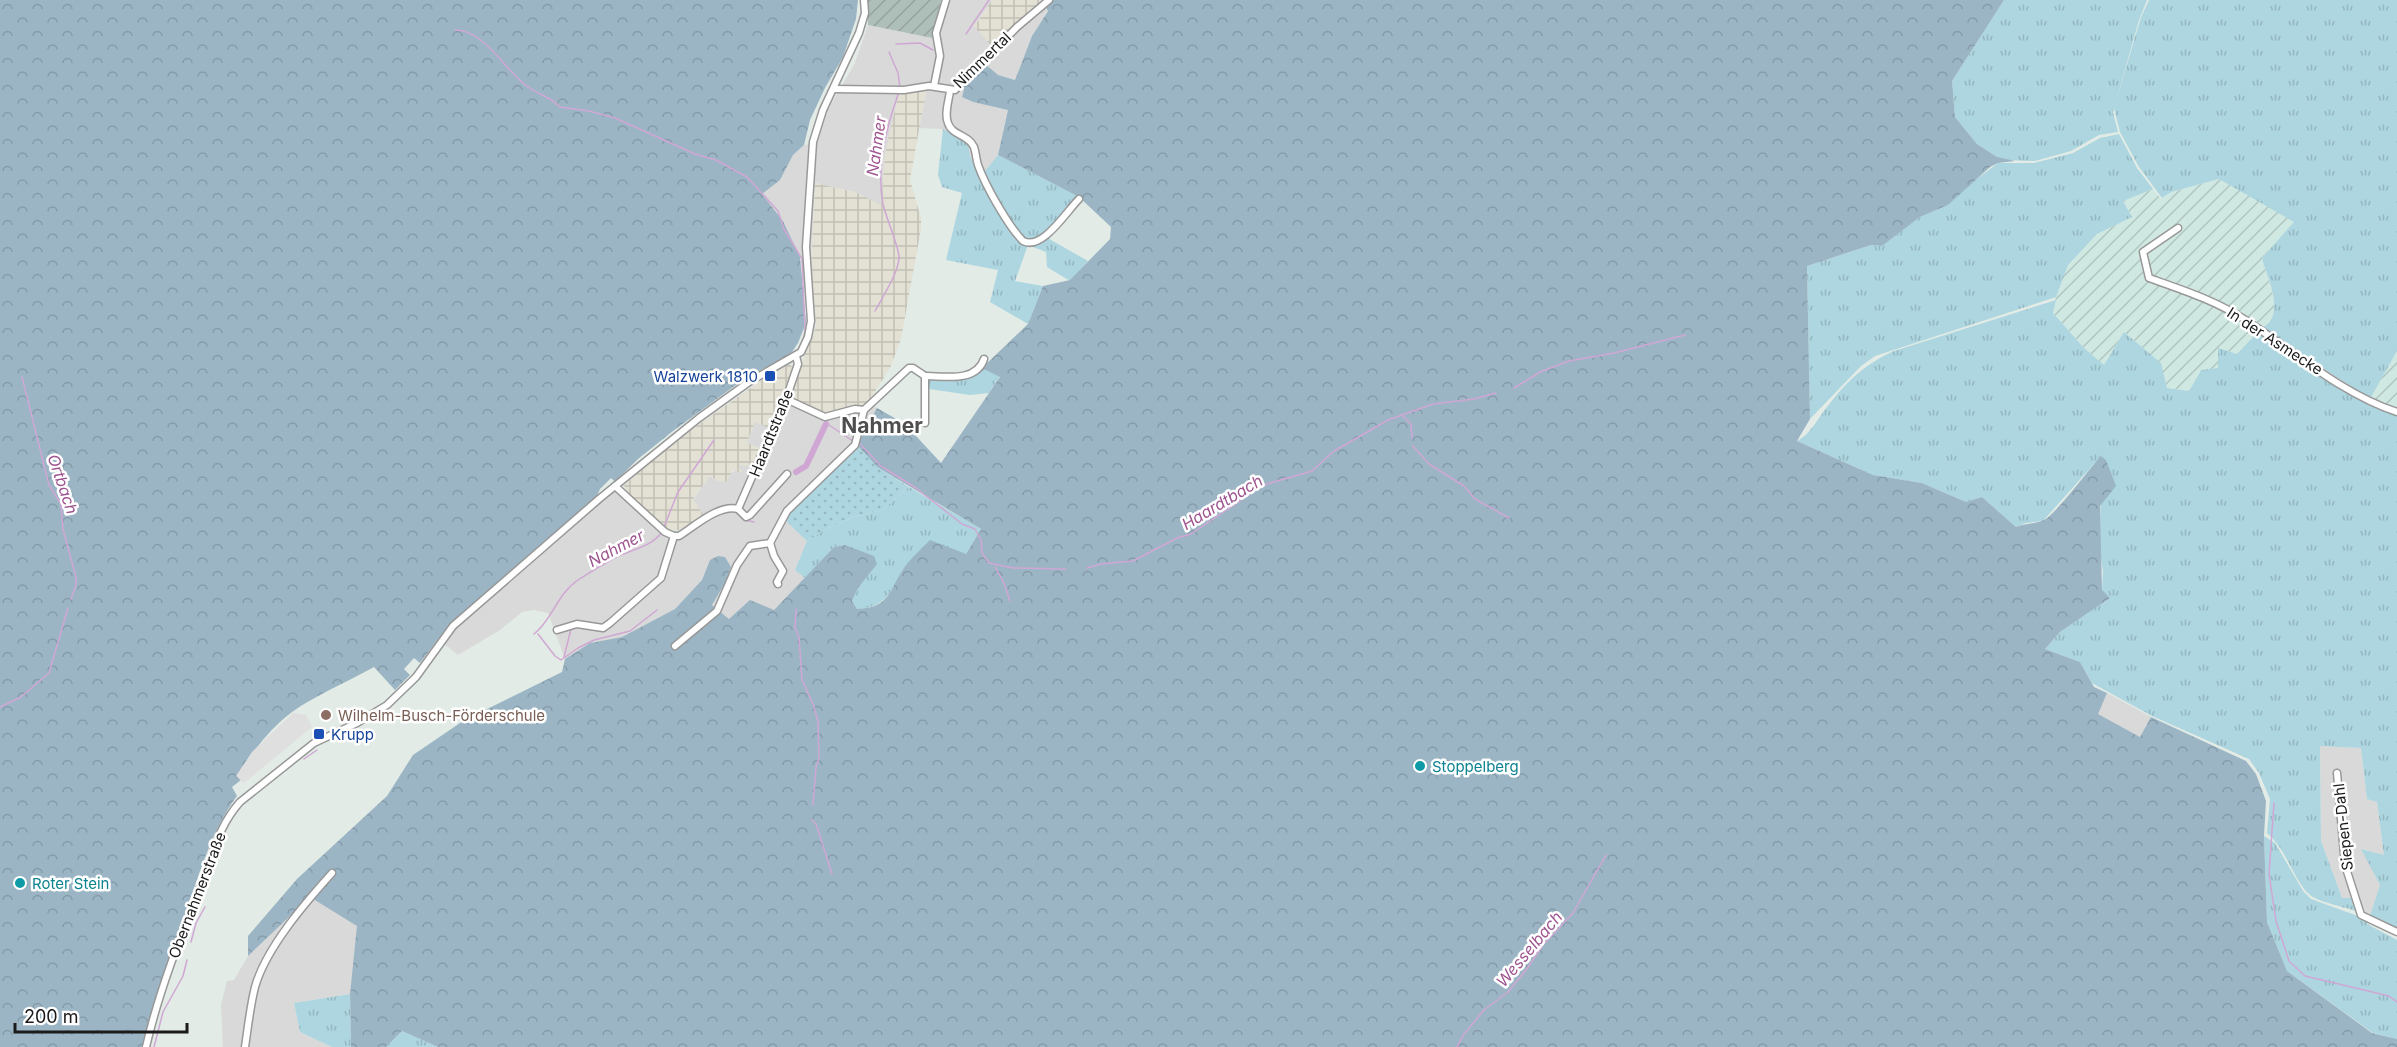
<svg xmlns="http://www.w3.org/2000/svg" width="2397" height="1047" font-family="Inter,sans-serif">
  <defs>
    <pattern id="industrial-grid" width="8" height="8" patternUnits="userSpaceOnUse" patternTransform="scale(1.5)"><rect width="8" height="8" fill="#e3e1d4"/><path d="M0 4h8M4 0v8" fill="none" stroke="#c2c0b5"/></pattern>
    <pattern id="construction-furrows" width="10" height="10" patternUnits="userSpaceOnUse" patternTransform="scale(1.5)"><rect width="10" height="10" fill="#aebeb9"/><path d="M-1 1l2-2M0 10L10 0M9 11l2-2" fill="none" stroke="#95a39e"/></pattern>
    <pattern id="farmland-furrows" width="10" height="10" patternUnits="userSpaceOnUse" patternTransform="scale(1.5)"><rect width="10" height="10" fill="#cfe8e2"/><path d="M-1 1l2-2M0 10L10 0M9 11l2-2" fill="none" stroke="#b1c6c1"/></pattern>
    <pattern id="grass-tufts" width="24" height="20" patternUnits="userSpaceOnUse" patternTransform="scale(1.5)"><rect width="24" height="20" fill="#add6e0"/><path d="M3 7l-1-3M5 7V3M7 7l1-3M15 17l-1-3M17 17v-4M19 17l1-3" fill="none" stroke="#94b7c0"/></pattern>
    <pattern id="forest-crowns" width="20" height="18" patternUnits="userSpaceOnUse" patternTransform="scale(1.5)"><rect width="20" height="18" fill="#9bb5c5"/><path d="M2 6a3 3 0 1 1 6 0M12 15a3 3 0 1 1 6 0" fill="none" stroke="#859ba9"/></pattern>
    <pattern id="garden-dots" width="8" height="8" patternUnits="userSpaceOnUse" patternTransform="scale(1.5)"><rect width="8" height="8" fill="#add6e0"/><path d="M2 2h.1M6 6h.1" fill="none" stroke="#94b7c0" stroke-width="1.8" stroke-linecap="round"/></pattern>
  </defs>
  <rect width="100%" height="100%" fill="#e2ebe5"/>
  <g fill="#d8d9d8">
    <path d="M 942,0 L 992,0 L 977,23 L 1044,4 L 1048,10 L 1032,36 L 1015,80 L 998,75 L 966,81 L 962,97 L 973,102 L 1008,110 L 998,155 L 982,176 L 970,156 L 943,129 L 919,128 L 926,92 L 885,154 L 881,206 L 855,192 L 815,183 L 811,257 L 800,257 L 783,221 L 761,194 L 780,180 L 793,155 L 804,145 L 816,143 L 826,113 L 855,63 L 868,25 L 932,38 Z"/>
    <path d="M 783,394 L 829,415 L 867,404 L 877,408 L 857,445 L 787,522 L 807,541 L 795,570 L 805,578 L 774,610 L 729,619 L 712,605 L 724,585 L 710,560 L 702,580 L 675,609 L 622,637 L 590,643 L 565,659 L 548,613 L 534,610 L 522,612 L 500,630 L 458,655 L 442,642 L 455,628 L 616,489 L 667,538 L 676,540 L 706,521 L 693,500 L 710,476 L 718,481 L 738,469 L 755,422 L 769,427 Z"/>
    <path d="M 2107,693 L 2151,717 L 2140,737 L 2097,714 Z"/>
    <path d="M 2320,746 L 2361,748 L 2367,799 L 2377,802 L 2384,855 L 2362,849 L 2380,885 L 2370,917 L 2342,898 L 2321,841 Z"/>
    <path d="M 395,864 L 353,968 L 350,994 L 294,1003 L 300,1032 L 332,1047 L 223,1047 L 221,1005 L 227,981 L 234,980 L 248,956 L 310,897 Z"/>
  </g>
  <g fill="url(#industrial-grid)">
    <path d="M 992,0 L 1049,0 L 995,50 L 973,25 L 977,23 Z"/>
    <path d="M 926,91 L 910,180 L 921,218 L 921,229 L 901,339 L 890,368 L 867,404 L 829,415 L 789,397 L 816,326 L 811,265 L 815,183 L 855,192 L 881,205 L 885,154 L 899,92 Z"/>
    <path d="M 789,364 L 793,367 L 769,428 L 755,422 L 747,443 L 760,448 L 752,467 L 740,465 L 738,469 L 742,470 L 741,473 L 733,470 L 726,482 L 718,481 L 710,476 L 693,499 L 704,516 L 677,531 L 668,529 L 626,491 L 624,485 L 678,439 L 759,382 Z"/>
  </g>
  <path fill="url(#construction-furrows)" d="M 867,0 L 941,0 L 932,38 L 868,25 Z"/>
  <g fill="url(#farmland-furrows)">
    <path d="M 2219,179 L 2295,222 L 2262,258 L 2274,298 L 2275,312 L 2265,327 L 2237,354 L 2219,360 L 2218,369 L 2200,370 L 2189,391 L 2167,388 L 2161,363 L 2124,332 L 2104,365 L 2084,348 L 2053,313 L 2057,290 L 2068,265 L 2097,234 L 2132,217 L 2123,201 L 2153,189 L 2161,199 L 2171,192 Z"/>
    <path d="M 2397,351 L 2397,410 L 2370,399 Z"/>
  </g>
  <g fill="url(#grass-tufts)">
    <path d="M 2004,0 L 2147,0 L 2139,20 L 2115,105 L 2141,17 L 2149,0 L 2397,0 L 2397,351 L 2370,399 L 2262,328 C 2287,314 2267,279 2262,258 L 2294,222 L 2219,179 L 2171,192 L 2162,198 L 2139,167 L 2120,132 L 2114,108 L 2113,112 L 2118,132 L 2099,135 L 2071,151 L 2035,161 L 2006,160 L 1997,157 L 1977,144 L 1955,117 L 1952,81 Z"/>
    <path d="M 943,129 L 968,144 L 970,156 L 981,176 L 998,155 L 1079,197 L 1044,236 L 1088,261 L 1070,281 L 1047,267 L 1046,252 L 1028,245 L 1015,281 L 1043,286 L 1028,324 L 990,302 L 998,270 L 946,260 L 962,193 L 942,187 L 938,175 Z"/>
    <path d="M 2119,134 L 2137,168 L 2153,189 L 2123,201 L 2132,217 L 2097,234 L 2068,265 L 2056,297 L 1875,356 L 1861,366 L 1810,419 L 1807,266 L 1871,245 L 1882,246 L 1920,217 L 1948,205 L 1969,185 L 1998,163 L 2034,163 L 2073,153 L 2100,138 Z"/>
    <path d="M 2056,300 L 2053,313 L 2084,348 L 2104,365 L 2124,332 L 2161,363 L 2167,388 L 2189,391 L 2201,370 L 2218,368 L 2218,348 L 2237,354 L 2259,331 L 2295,356 L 2397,414 L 2397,928 L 2370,916 L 2380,885 L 2361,849 L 2384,855 L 2377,802 L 2367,799 L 2361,748 L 2320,746 L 2321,841 L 2342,898 L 2354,898 L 2359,912 C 2346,907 2320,903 2310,895 C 2294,882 2288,851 2267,833 L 2270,799 L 2259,773 L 2249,759 L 2152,716 L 2092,683 L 2080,662 L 2045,649 L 2060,632 L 2110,598 L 2102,591 L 2103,571 L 2100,552 L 2101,456 L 2043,521 L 2026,523 L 2016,527 L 1982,497 L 1966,502 L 1922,483 L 1873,475 L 1797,441 C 1811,434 1817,419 1827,407 C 1846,382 1865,364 1894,351 Z"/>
    <path d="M 982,368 L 1000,376 L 989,393 L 970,395 L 929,389 L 928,378 L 949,380 Z"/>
    <path d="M 909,487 L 981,529 L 966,554 L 903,569 C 892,591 885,608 857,609 L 852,601 L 858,588 L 876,564 L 845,545 L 834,547 L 805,578 L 795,570 L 807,541 L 824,530 L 854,517 L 882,510 Z"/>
    <path d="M 2264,836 L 2275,843 L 2303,891 L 2311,899 L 2369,920 L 2367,924 L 2397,940 L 2397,1039 L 2373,1033 L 2287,971 L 2267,922 Z"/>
    <path d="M 350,994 L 351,1047 L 332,1047 L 300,1032 L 294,1003 Z"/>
    <path d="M 402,1031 L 438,1047 L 386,1047 Z"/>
  </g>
  <g fill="url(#forest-crowns)">
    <path d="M 0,0 L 858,0 L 856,19 L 843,57 L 825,88 L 810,120 L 804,145 L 793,155 L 780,180 L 762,194 L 783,221 L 800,257 L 806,323 L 798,343 L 790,355 L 744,379 L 673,431 L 638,459 L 615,482 L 611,478 L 600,489 L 597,496 L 449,625 L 420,663 L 414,658 L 404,669 L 410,675 L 395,690 L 374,667 C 349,681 314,696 292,712 C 269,729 252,753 237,776 L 241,780 L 232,787 L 237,796 C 213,828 202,867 188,905 C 171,951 153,1002 143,1047 L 0,1047 Z"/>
    <path d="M 1049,0 L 2004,0 L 1952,81 L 1955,117 L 1977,144 L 1997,157 L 2015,161 L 1998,163 L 1990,167 L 1948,205 L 1920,217 L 1882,246 L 1871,245 L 1807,266 L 1810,419 L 1797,441 L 1873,475 L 1922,483 L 1966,502 L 1982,497 L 2016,527 C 2025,523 2036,524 2044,520 C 2057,513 2089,469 2101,456 L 2106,460 L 2116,486 L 2100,506 L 2102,590 L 2110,598 L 2060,632 L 2045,649 L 2080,662 L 2094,687 L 2107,693 L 2098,714 L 2140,737 L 2151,717 L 2246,761 L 2256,774 L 2266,801 L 2264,836 L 2267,922 L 2287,971 L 2372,1033 L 2397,1039 L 2397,1047 L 438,1047 L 402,1031 L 386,1047 L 351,1047 L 350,994 L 357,926 L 310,897 L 248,956 L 248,936 L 297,879 L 387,796 L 413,755 L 463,721 L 562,672 L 565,659 L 590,643 L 622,637 L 675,609 L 702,580 L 710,560 L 718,556 L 725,557 L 731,567 L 724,585 L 712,605 L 729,619 L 750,600 L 774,610 L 834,547 L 845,545 L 874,556 L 877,564 L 858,588 L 852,601 L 857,609 C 890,608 889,590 904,568 C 911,558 921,549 930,540 L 966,554 L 981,529 L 877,467 L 857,445 L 877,408 L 905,424 L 941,463 L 1000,377 L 982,368 L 1028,324 L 1043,286 L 1070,280 L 1110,239 L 1111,227 L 1079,197 L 998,155 L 1008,110 L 973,102 L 962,97 L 966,81 L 985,64 L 998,75 L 1015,80 L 1032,36 L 1048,11 L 1044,4 Z"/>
  </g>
  <path fill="url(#garden-dots)" d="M 857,445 L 877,467 L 909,487 L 882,510 L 854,517 L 824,530 L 807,541 L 787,522 L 790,511 Z"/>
  <path fill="#dfdfdf" d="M 293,713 L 306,715 L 312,727 L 244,783 L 236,776 L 252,752 Z"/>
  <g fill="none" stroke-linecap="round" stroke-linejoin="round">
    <g stroke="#d0a7d4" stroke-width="1.5">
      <path d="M 455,30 C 484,29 506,72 528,87 C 540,96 548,95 560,107 L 589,111 L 615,118 L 695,154 L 716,160 L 747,177 L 778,211 L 784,229 L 802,259 L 805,331 L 803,340"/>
      <path d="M 966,34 L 989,0"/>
      <path d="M 896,44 L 920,43 L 933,50"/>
      <path d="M 889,52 L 898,73 L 900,88"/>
      <path d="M 875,311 C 882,298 899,272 899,257 C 899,247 886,218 883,204 C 876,166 886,128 899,92"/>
      <path d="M 22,377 L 49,485 L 61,504 L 63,529 L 76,577 L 76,585 L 71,599"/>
      <path d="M 1514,388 L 1540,372 L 1569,361 L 1614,353 L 1685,335"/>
      <path d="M 1403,416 L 1411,424 L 1412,438"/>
      <path d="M 829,425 L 853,441"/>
      <path d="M 860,444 L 881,466 L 916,488 L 962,524 L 975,529 L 981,540 L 982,553 L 989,563 L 1013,568 L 1066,569"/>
      <path d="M 1412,445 L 1429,464 L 1464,486 L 1475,499 L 1509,518"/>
      <path d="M 745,520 L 754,522"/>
      <path d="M 664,527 L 678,492 L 714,440"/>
      <path d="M 995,567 L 1004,583 L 1010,601"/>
      <path d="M 1087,568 L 1101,564 L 1133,561 L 1177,538 L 1191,534 L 1259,488 L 1267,484 L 1312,471 L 1334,451 L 1388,420 L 1433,404 L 1474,399 L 1496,393"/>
      <path d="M 796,609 L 795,628 L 799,637 L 802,680 L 813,704 L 818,721 L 819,758 L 816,767 L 813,805"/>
      <path d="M 534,634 C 553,619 557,594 578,580 C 590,572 605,563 618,556 C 634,549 651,547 662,532"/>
      <path d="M 538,634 L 555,656 L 561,660 L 578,648 L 594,640 L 630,631 L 657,610"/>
      <path d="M 564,657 L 571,629"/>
      <path d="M 0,707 L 21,697 L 49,673 L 68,608"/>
      <path d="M 304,759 L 317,750"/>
      <path d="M 2274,803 L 2269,874 L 2276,921 L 2289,961 L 2305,976 L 2389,996 L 2397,1002"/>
      <path d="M 812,820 L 816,824 L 832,874"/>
      <path d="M 191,942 L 196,923 L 205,907"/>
      <path d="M 154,1047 L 163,1012 L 183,976 L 187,960"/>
      <path d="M 1457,1047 L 1464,1034 L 1484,1010 L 1508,992 L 1526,970 L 1543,945 L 1573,913 L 1606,855"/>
    </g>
    <path stroke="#d0a7d4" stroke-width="6" d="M 796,472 L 806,466 L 826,424"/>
    <defs>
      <g id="minor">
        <path d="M 934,86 L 940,56 L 936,33 L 946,0"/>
        <path d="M 834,89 L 904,90 L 929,86 L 955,90 L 1017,27 L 1049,0"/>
        <path d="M 950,91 C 949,100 944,114 948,123 C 952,136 968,134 974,147 C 976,153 976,159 978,165 C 985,185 1008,226 1023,241 C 1042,251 1066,212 1079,199"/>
        <path d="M 2178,228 L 2143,252 L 2149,278 C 2183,290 2217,301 2247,321 C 2295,352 2342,394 2397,412"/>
        <path d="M 925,376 C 944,376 976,383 984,359"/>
        <path d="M 786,399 L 825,417 L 855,409 L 864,410 L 909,368 L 913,368 L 925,376 L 925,423"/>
        <path d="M 615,486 L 665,532 L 674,536 L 679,536 C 695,526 719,504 738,509 L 786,399 L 798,364 L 796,356"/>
        <path d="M 738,509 L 746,517 L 750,515 L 787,474"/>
        <path d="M 770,543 L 774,556 L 783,571 L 777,582 L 778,584"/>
        <path d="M 557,630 L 577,624 L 603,628 L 610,623 L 661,578 L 674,536"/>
        <path d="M 675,646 L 717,611 L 737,565 L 750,546 L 770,543 L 787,511 L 855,445 L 864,410"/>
        <path d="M 2337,773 L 2345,865 L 2361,915 L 2397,932"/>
        <path d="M 146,1047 C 159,991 180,938 201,885 C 214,854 217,828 240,802 L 314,743 L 357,723 L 387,705 L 416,677 L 453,626 L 599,499 L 699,418 L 749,382 L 801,352 L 808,337 L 811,321 L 806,247 L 813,142 L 823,110 L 859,33 L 865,13 L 864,0"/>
        <path d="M 245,1047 C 248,1027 250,1007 255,987 C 266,948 305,903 332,873"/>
      </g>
    </defs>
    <use href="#minor" stroke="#989898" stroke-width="9"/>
    <use href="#minor" stroke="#fff" stroke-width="6"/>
  </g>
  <g fill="#1a4fb4" stroke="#fff" stroke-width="2">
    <rect x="764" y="370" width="12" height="12" rx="3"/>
    <rect x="313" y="728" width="12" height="12" rx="3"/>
  </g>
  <circle fill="#8d6e63" stroke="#fff" stroke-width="2" cx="326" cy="715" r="6"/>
  <g fill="#0f9aa8" stroke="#fff" stroke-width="2">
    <circle cx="1420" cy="766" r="6"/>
    <circle cx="20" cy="883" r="6"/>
  </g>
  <g text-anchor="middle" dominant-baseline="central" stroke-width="5" stroke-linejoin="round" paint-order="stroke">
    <g font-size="15" fill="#1b1b1b" stroke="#fff">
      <text transform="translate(982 60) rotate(-44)">Nimmertal</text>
      <text transform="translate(2275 341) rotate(33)">In der Asmecke</text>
      <text transform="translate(771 433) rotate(-68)">Haardtstraße</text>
      <text transform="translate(2343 827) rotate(-96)">Siepen-Dahl</text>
      <text transform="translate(197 895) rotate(-69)">Obernahmerstraße</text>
    </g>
    <g font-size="15" fill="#164399" stroke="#fff" text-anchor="end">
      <text x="758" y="376">Walzwerk 1810</text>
      <text x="331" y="734" text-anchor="start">Krupp</text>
    </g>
    <g font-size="15" fill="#785e54" stroke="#fff" text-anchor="start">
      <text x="338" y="715">Wilhelm-Busch-Förderschule</text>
    </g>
    <g font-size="15" fill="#0d838f" stroke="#fff" text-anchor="start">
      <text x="1432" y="766">Stoppelberg</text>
      <text x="32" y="883">Roter Stein</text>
    </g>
    <g font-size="16" font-style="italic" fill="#9d548f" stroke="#fff">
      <text transform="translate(876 146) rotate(-82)">Nahmer</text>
      <text transform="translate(63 484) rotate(71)">Ortbach</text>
      <text transform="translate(1222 502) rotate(-31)">Haardtbach</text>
      <text transform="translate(616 548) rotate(-28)">Nahmer</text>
      <text transform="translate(1529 949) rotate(-50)">Wesselbach</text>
    </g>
    <g font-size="21" font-weight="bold" fill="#4e4e4e" stroke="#fff">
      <text x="882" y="425">Nahmer</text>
    </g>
  </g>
  <path d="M15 1023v9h172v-9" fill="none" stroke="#1b1b1b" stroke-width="3"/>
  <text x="24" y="1023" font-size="18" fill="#1b1b1b" stroke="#ffffff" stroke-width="4.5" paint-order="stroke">200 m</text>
</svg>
